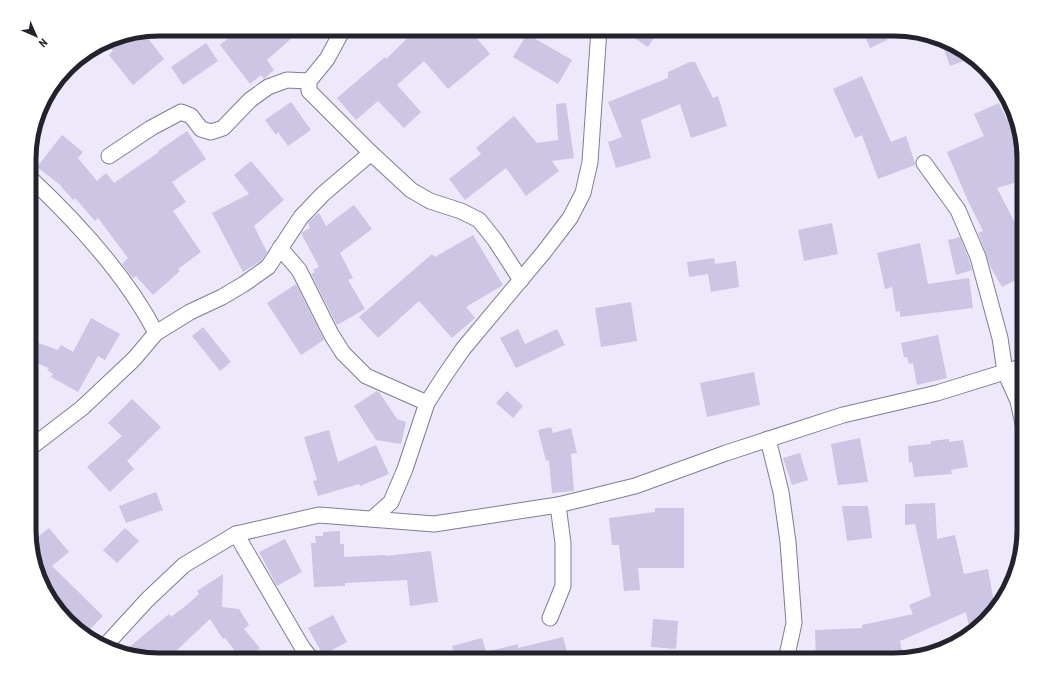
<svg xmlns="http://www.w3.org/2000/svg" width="1053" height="689" font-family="'Roboto Condensed',sans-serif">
  <rect width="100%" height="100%" fill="#ede9fb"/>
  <g fill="#ccc5e3">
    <path d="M 240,29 L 302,29 L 267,60 L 274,70 L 264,79 L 261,75 L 250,84 L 220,45 Z"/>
    <path d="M 417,29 L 469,29 L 490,54 L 448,89 L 424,61 L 397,85 L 421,112 L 404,128 L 378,101 L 356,120 L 337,98 L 385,57 L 386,59 Z"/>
    <path d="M 621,29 L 660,29 L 648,47 Z"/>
    <path d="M 862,29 L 882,29 L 887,40 L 870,48 Z"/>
    <path d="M 143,32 L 164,59 L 133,85 L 109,55 L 113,51 L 105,42 L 110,39 Z"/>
    <path d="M 527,34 L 572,60 L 558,84 L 513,57 Z"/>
    <path d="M 940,38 L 966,51 L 972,58 L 950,66 Z"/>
    <path d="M 206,43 L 218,61 L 183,85 L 171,67 Z"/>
    <path d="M 690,62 L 695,62 L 713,98 L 718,96 L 727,126 L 691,138 L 680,104 L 641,120 L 651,158 L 616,168 L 608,142 L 622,137 L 608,102 L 668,78 L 668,72 Z"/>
    <path d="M 862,76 L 891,142 L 906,136 L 915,163 L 915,165 L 878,179 L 862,135 L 855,138 L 833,89 Z"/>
    <path d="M 291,102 L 311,130 L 288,146 L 278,132 L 276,135 L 265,120 Z"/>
    <path d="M 566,103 L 574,158 L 552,161 L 559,171 L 526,196 L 506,168 L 465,200 L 449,179 L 481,154 L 476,148 L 514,116 L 537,143 L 558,140 L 556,104 Z"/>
    <path d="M 999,103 L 1019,145 L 1022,144 L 1024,151 L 1024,180 L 997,188 L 1024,240 L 1024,276 L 1002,287 L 990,266 L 986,254 L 978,233 L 983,231 L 968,201 L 947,152 L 984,136 L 974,114 Z"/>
    <path d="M 187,131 L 206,159 L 172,182 L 186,202 L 173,211 L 201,252 L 178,269 L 180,271 L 153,295 L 136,276 L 133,278 L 122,264 L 128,258 L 98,218 L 95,221 L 75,198 L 73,200 L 59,184 L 37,167 L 62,135 L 83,152 L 78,158 L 97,181 L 106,173 L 114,183 L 159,152 L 158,151 Z"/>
    <path d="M 251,161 L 284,200 L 254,226 L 267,252 L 261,261 L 243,272 L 212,213 L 249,194 L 234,175 Z"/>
    <path d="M 354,205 L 372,229 L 340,253 L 353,278 L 348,280 L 365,309 L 337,325 L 311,274 L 315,272 L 313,270 L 319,267 L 301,233 L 310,228 L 308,223 L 315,216 L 319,213 L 326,226 Z"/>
    <path d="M 832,223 L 838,254 L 804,261 L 798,230 Z"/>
    <path d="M 473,235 L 503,285 L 466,307 L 475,318 L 452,338 L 419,301 L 378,338 L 359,317 L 432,254 L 435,257 Z"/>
    <path d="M 960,237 L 969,260 L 972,270 L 956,275 L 948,240 Z"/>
    <path d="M 920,243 L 928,284 L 969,278 L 973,308 L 900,317 L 900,311 L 896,312 L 892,287 L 885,289 L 877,253 Z"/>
    <path d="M 714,258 L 715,264 L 736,261 L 739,287 L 711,292 L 708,274 L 689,277 L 687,262 Z"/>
    <path d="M 296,284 L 324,340 L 301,355 L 267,303 Z"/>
    <path d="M 631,302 L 637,341 L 601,347 L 595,308 Z"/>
    <path d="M 91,318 L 120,334 L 105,360 L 98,356 L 78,392 L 51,377 L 53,374 L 47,370 L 49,368 L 30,361 L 30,340 L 58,350 L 61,345 L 73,352 Z"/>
    <path d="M 203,327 L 231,362 L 220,371 L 192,336 Z"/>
    <path d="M 518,329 L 525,344 L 557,329 L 565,345 L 516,368 L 500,338 Z"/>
    <path d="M 938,335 L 947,378 L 917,385 L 913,363 L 909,364 L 907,357 L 904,357 L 901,343 Z"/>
    <path d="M 754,372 L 760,405 L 707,417 L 700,383 Z"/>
    <path d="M 377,391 L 379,392 L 397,419 L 406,422 L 401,444 L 376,440 L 354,406 Z"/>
    <path d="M 507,391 L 523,406 L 513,418 L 496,403 Z"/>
    <path d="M 132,399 L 161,427 L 127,461 L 134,469 L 110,492 L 87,467 L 122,436 L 108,423 Z"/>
    <path d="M 551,427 L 553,433 L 571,428 L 577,453 L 571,454 L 574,491 L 552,493 L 549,460 L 546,461 L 538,430 Z"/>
    <path d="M 329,430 L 338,462 L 376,445 L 389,474 L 360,486 L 359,484 L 318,496 L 313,481 L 317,480 L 304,437 Z"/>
    <path d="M 860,438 L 868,482 L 838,485 L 831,444 Z"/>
    <path d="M 949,439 L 949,442 L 963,440 L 968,467 L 951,470 L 952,474 L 914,477 L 912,462 L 909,463 L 908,446 L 931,444 L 931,441 Z"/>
    <path d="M 800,453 L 808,480 L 792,485 L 783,458 Z"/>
    <path d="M 156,492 L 163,510 L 126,523 L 119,506 Z"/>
    <path d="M 935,503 L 937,539 L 955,535 L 964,574 L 988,569 L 995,608 L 970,632 L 966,612 L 900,641 L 902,652 L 869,659 L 867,651 L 832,652 L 833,660 L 816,660 L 815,630 L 862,628 L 862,625 L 913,614 L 909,605 L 931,596 L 915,524 L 905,525 L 905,504 Z"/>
    <path d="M 842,506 L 868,506 L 872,538 L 847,541 Z"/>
    <path d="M 655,508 L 684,508 L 684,568 L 638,568 L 640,590 L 624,591 L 619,545 L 612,545 L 609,518 L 655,512 Z"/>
    <path d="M 49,528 L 69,552 L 52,566 L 103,616 L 84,635 L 47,595 L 30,546 L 30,543 Z"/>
    <path d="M 125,528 L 139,541 L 117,563 L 103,550 Z"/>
    <path d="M 340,531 L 340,544 L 344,544 L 344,557 L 385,555 L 385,556 L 431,551 L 438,602 L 410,606 L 407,580 L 345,583 L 345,586 L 314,587 L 311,543 L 316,543 L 315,536 L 323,536 L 323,532 Z"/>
    <path d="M 285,539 L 302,572 L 277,586 L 259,552 Z"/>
    <path d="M 223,574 L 222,607 L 239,609 L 249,625 L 244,629 L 260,648 L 246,660 L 242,660 L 225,638 L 223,639 L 210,619 L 177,650 L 185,660 L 159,660 L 121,654 L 169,614 L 171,617 L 188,604 L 199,594 L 197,591 Z"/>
    <path d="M 333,615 L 347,642 L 323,655 L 308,628 Z"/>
    <path d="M 653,619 L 678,621 L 676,649 L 651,647 Z"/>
    <path d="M 563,637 L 569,660 L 456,660 L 452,646 L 482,638 L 486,652 L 518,644 L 518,648 Z"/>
  </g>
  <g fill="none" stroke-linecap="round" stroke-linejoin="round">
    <defs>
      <g id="minor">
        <path d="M 338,29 L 340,35 L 327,59 L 309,81 L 309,91 L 371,153 L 411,190 L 430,201 L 461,211 L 479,220 L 495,240 L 521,280"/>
        <path d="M 109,156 L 151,128 L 181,112 L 191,116 L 201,129 L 211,132 L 223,128 L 250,100 L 268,87 L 287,80 L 309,81"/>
        <path d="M 924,163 L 958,210 L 978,257 L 1000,338 L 1005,372 L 1018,401 L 1024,428"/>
        <path d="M 30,178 C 78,223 126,275 156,333"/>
        <path d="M 280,248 L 299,270 L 331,334 L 343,353 L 366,376 L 427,403"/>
        <path d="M 768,439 L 781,492 L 788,542 L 794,623 L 786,660"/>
        <path d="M 30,448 L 82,408 L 134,359 L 156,333 L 190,312 L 222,297 L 244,284 L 268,267 L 301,217 L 323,194 L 371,153"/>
        <path d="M 372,519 L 391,502 L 405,469 L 427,403 L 443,378 L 463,349 L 544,252 L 570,218 L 583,193 L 590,162 L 599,29"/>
        <path d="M 236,534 L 302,647 L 312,660"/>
        <path d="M 550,618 L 563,586 L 563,543 L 558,505"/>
        <path d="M 104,647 L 147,600 L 184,565 L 236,534 L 319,515 L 434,524 L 558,505 L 635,486 L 726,453 L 843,415 L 937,393 L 1024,366"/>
      </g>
    </defs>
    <use href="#minor" stroke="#827b97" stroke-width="17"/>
    <use href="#minor" stroke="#fff" stroke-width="15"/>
  </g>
  <path d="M0 0H1053V689H0ZM159 36H894A123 123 0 0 1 1017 159V530A123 123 0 0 1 894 653H159A123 123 0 0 1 36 530V159A123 123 0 0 1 159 36Z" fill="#fff" fill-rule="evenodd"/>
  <path fill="none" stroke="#24222d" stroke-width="5" d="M159 36H894A123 123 0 0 1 1017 159V530A123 123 0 0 1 894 653H159A123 123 0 0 1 36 530V159A123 123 0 0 1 159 36Z"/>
  <g transform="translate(36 36) rotate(135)" stroke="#ffffff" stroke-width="3" paint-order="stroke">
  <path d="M0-3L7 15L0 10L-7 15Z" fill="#24222d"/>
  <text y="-6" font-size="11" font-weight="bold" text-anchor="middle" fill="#24222d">N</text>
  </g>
</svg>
